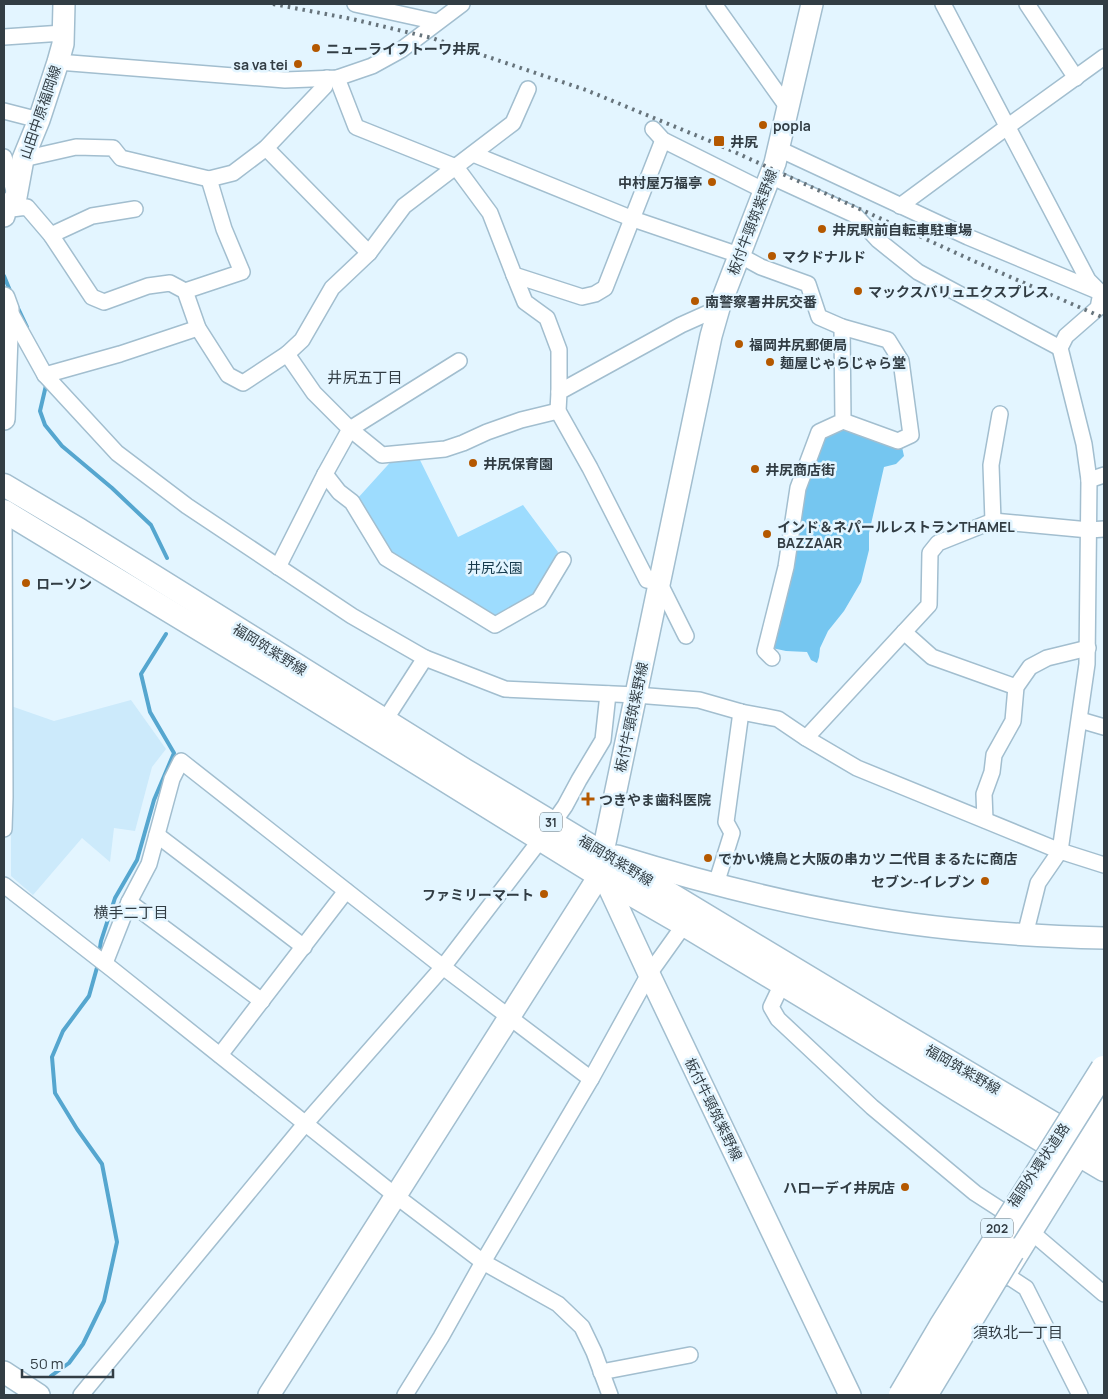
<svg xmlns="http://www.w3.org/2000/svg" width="1108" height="1399" font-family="Manrope,'Noto Sans JP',sans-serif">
  <rect width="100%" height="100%" fill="#e3f5ff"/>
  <path fill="#cceafb" d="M 131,700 L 166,749 L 152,767 L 135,831 L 114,828 L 110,862 L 82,838 L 33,895 L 11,876 L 11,706 L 54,721 Z"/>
  <path fill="#9ddcfe" d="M 417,454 L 458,537 L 523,505 L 558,552 L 536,592 L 494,619 L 387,552 L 357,499 L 396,456 Z"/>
  <path fill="#75c6f0" d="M 841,428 L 902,447 L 904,456 L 896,464 L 884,467 L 869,533 L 869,550 L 861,582 L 844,611 L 828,631 L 820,648 L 819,657 L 817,663 L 811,660 L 807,652 L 786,651 L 772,648 L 798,502 L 824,436 Z"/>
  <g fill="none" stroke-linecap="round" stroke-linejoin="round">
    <g stroke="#55a6cf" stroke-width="4">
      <path d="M 4,276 L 11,293"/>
      <path d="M 17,306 L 27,327"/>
      <path d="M 47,381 L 40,411 L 45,425 L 62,446 L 112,488 L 151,525 L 167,558"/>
      <path d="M 99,954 L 101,941 L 115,898 L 137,860 L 154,800 L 174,753 L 150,712 L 141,674 L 166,634"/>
      <path d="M 51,1376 L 69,1363 L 83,1344 L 104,1301 L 117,1242 L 102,1164 L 77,1129 L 55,1093 L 52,1057 L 63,1031 L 89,996 L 98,964"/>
    </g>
    <defs>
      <g id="street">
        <path d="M 355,4 L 437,22"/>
        <path d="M 714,4 L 788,108"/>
        <path d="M 943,4 L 1088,280 L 1101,293 L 1098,308 L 1066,336 L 1060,348 L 1084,444 L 1089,480 L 1087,664 L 1060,851 L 1038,883 L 1025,935"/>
        <path d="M 1027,4 L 1076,78"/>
        <path d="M 4,37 L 63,33"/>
        <path d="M 58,62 L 285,80 L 337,78 L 372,66 L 401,50 L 462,4"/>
        <path d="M 337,78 L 356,127 L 456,167 L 490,213 L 514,275 L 582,297 L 595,294 L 605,288 L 663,140"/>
        <path d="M 4,111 L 39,120"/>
        <path d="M 653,129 L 663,140 L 765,191"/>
        <path d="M 266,148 L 369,253"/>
        <path d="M 779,149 L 968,237 L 1095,290"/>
        <path d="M 473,154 L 633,219 L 739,255 L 761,267 L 808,284 L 819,317 L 842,327 L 888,340 L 901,361 L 911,435 L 898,441 L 843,421"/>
        <path d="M 4,157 L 15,194"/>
        <path d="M 23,159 L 76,147 L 113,148 L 121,158 L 209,179 L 233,173 L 266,148 L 325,86 L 327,78"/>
        <path d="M 770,176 L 855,215 L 878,240 L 918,272 L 1060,348"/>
        <path d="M 900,206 L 1007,127 L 1104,57"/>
        <path d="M 4,210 L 27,207 L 51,235 L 92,297 L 104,302 L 148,286 L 170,283 L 185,291 L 198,328 L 228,375 L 243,383 L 287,354 L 302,340 L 332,288 L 369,253 L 404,206 L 513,123 L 528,89"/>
        <path d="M 51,235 L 92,216 L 135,209"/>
        <path d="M 514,275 L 525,302 L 547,318 L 559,350 L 559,392"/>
        <path d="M 185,291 L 242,272 L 224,229 L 209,179"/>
        <path d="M 9,310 L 45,375 L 117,453 L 187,506 L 352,616 L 425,658 L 505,689 L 636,695 L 699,700 L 741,712 L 778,719 L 806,738 L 857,768 L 1060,851 L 1104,865"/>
        <path d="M 287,354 L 314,393 L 350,429 L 382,455 L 445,449 L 463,443 L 487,432 L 521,420 L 558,411"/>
        <path d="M 45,375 L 120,354 L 198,328"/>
        <path d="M 325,474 L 339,492 L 352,502 L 386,558 L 495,625 L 539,600 L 563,560"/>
        <path d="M 1089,480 L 1104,475"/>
        <path d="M 993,521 L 991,465 L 1000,414"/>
        <path d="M 278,567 L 325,474 L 350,429 L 459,361"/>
        <path d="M 904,632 L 932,657 L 1016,687"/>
        <path d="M 686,636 L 659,582 L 647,580 L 590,468 L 558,411 L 559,392 L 681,325 L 719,308"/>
        <path d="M 772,658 L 765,651 L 786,567 L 798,488 L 819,432 L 843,421 L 842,327"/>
        <path d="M 385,720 L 425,658"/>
        <path d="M 1080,720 L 1104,727"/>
        <path d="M 806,738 L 929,605 L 930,553 L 938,543 L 993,521 L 1089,530 L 1104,529"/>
        <path d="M 985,820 L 984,794 L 992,772 L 994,755 L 1013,721 L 1016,687 L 1030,667 L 1047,658 L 1088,648"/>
        <path d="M 553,823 L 565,806 L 579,780 L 603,740 L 608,694"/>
        <path d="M 4,829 L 5,797 L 4,511"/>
        <path d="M 157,835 L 304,947"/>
        <path d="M 716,884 L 732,833 L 726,822 L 741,712"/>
        <path d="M 4,885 L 113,970 L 396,1196 L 483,1262 L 558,1304 L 582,1327 L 594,1352 L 610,1395"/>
        <path d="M 129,902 L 262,1001"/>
        <path d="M 105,963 L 129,902 L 149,864 L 172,779 L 181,761 L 443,967 L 591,1079"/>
        <path d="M 782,984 L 771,1007 L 778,1019 L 872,1107 L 975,1193 L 1006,1213 L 1029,1230 L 1104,1294"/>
        <path d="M 220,1055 L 346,891"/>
        <path d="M 1003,1273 L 1026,1288 L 1080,1395"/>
        <path d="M 601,1372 L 690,1355"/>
        <path d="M 81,1395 L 305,1124 L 443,967 L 541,839"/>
        <path d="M 405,1395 L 441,1337 L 483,1262 L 591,1079 L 649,974 L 684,925"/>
      </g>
      <g id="secondary">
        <path d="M 812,4 L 775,163 L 719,308 L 711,336 L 603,852 L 605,879 L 649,974 L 850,1395"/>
        <path d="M 4,216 L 5,210 L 16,197 L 23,159 L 39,120 L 58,62 L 63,44 L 64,4"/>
        <path d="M 4,298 L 8,309 L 4,419"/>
        <path d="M 617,856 C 695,880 775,901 856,915 C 937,930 1021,936 1104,938"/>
        <path d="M 4,1372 L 39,1395"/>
        <path d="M 269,1395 L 599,876 L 601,860"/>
      </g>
      <g id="primary">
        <path d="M 4,485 L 80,530 L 465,770 L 888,1025 L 1063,1129 L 1086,1139 L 1104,1150"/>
        <path d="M 4,511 L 283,680 L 599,876 L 684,925 L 1049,1145 L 1077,1154 L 1104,1170"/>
      </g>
      <path id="highway" d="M 1003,1273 L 1104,1110"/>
    </defs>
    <use href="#street" stroke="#a2becf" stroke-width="18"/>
    <use href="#secondary" stroke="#a2becf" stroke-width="24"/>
    <use href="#primary" stroke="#a2becf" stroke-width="25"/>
    <use href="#highway" stroke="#a2becf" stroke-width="29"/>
    <use href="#street" stroke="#fff" stroke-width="15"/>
    <use href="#secondary" stroke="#fff" stroke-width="21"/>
    <use href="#primary" stroke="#fff" stroke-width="22"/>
    <use href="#highway" stroke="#fff" stroke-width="26"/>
    <path stroke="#67747c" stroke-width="4" stroke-dasharray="2.5 5" stroke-linecap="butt" d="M 273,4 L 352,19 L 432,38 L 586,90 L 717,144 L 976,262 L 1104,318"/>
    <defs>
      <g id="highway-bridge">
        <path d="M 902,1395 L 942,1327 L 1104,1069"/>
        <path d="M 924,1395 L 1011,1251"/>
      </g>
    </defs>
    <use href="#highway-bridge" stroke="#a2becf" stroke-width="29" stroke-linecap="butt"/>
    <use href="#highway-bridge" stroke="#fff" stroke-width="26"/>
  </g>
  <g fill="#b45800" stroke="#e3f5ff" stroke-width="2">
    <circle cx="316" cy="48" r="5"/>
    <circle cx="298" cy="64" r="5"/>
    <circle cx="763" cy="125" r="5"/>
    <rect x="713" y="135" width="12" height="12" rx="2.5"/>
    <circle cx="712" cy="182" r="5"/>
    <circle cx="822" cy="229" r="5"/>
    <circle cx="772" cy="256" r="5"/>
    <circle cx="858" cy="291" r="5"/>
    <circle cx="695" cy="301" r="5"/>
    <circle cx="739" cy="344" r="5"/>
    <circle cx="770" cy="362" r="5"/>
    <circle cx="473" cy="463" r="5"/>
    <circle cx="755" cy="469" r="5"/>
    <circle cx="767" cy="534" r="5"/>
    <circle cx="26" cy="583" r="5"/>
    <path d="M585.5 791.5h5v5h5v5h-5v5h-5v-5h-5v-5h5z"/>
    <circle cx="708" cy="858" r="5"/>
    <circle cx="985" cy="881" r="5"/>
    <circle cx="544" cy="894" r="5"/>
    <circle cx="905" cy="1187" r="5"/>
  </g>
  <g text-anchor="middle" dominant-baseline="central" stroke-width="5" stroke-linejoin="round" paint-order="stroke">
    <g fill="#e3f5ff" stroke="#67747c" stroke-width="1">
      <rect x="540" y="812.5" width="22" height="19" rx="4"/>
      <rect x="981" y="1218.5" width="32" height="19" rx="4"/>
    </g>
    <g font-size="12" font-weight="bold" fill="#323d44">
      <text x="551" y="822">31</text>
      <text x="997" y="1228">202</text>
    </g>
    <g font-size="14" font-weight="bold" fill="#323d44" stroke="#e3f5ff" text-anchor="start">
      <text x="326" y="48">ニューライフトーワ井尻</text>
      <text x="288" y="64" text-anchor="end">sa va tei</text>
      <text x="773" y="125">popla</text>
      <text x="730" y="141">井尻</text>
      <text x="702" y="182" text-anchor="end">中村屋万福亭</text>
      <text x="832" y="229">井尻駅前自転車駐車場</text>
      <text x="782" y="256">マクドナルド</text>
      <text x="868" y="291">マックスバリュエクスプレス</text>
      <text x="705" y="301">南警察署井尻交番</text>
      <text x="749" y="344">福岡井尻郵便局</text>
      <text x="780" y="362">麺屋じゃらじゃら堂</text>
      <text x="483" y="463">井尻保育園</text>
      <text x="765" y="469">井尻商店街</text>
      <text x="777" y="526">インド＆ネパールレストランTHAMEL<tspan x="777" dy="16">BAZZAAR</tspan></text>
      <text x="36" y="583">ローソン</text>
      <text x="599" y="799">つきやま歯科医院</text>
      <text x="718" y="858">でかい焼鳥と大阪の串カツ 二代目 まるたに商店</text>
      <text x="975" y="881" text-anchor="end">セブン-イレブン</text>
      <text x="534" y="894" text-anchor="end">ファミリーマート</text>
      <text x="895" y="1187" text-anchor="end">ハローデイ井尻店</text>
    </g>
    <g font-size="14" fill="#323d44" stroke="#e3f5ff">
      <text transform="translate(40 112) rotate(-71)">山田中原福岡線</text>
      <text transform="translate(752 222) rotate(-69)">板付牛頸筑紫野線</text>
      <text transform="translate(270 649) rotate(32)">福岡筑紫野線</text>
      <text transform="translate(631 717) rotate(-78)">板付牛頸筑紫野線</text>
      <text transform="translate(616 860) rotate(31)">福岡筑紫野線</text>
      <text transform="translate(963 1069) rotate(30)">福岡筑紫野線</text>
      <text transform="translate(714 1109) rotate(64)">板付牛頸筑紫野線</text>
      <text transform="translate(1038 1165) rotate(-56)">福岡外環状道路</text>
    </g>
    <g font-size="14" fill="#173b4d" stroke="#e3f5ff">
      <text x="495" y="567">井尻公園</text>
    </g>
    <g font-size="15" fill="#323d44" stroke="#e3f5ff">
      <text x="365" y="377">井尻五丁目</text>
      <text x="131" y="912">横手二丁目</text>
      <text x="1018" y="1332">須玖北一丁目</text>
    </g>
  </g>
  <rect width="1108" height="1399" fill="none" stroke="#323d44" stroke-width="10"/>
  <path d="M22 1369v8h91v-8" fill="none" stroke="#323d44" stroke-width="2.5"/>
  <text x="30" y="1369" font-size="15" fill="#323d44" stroke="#e3f5ff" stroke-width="4" paint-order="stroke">50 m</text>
</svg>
